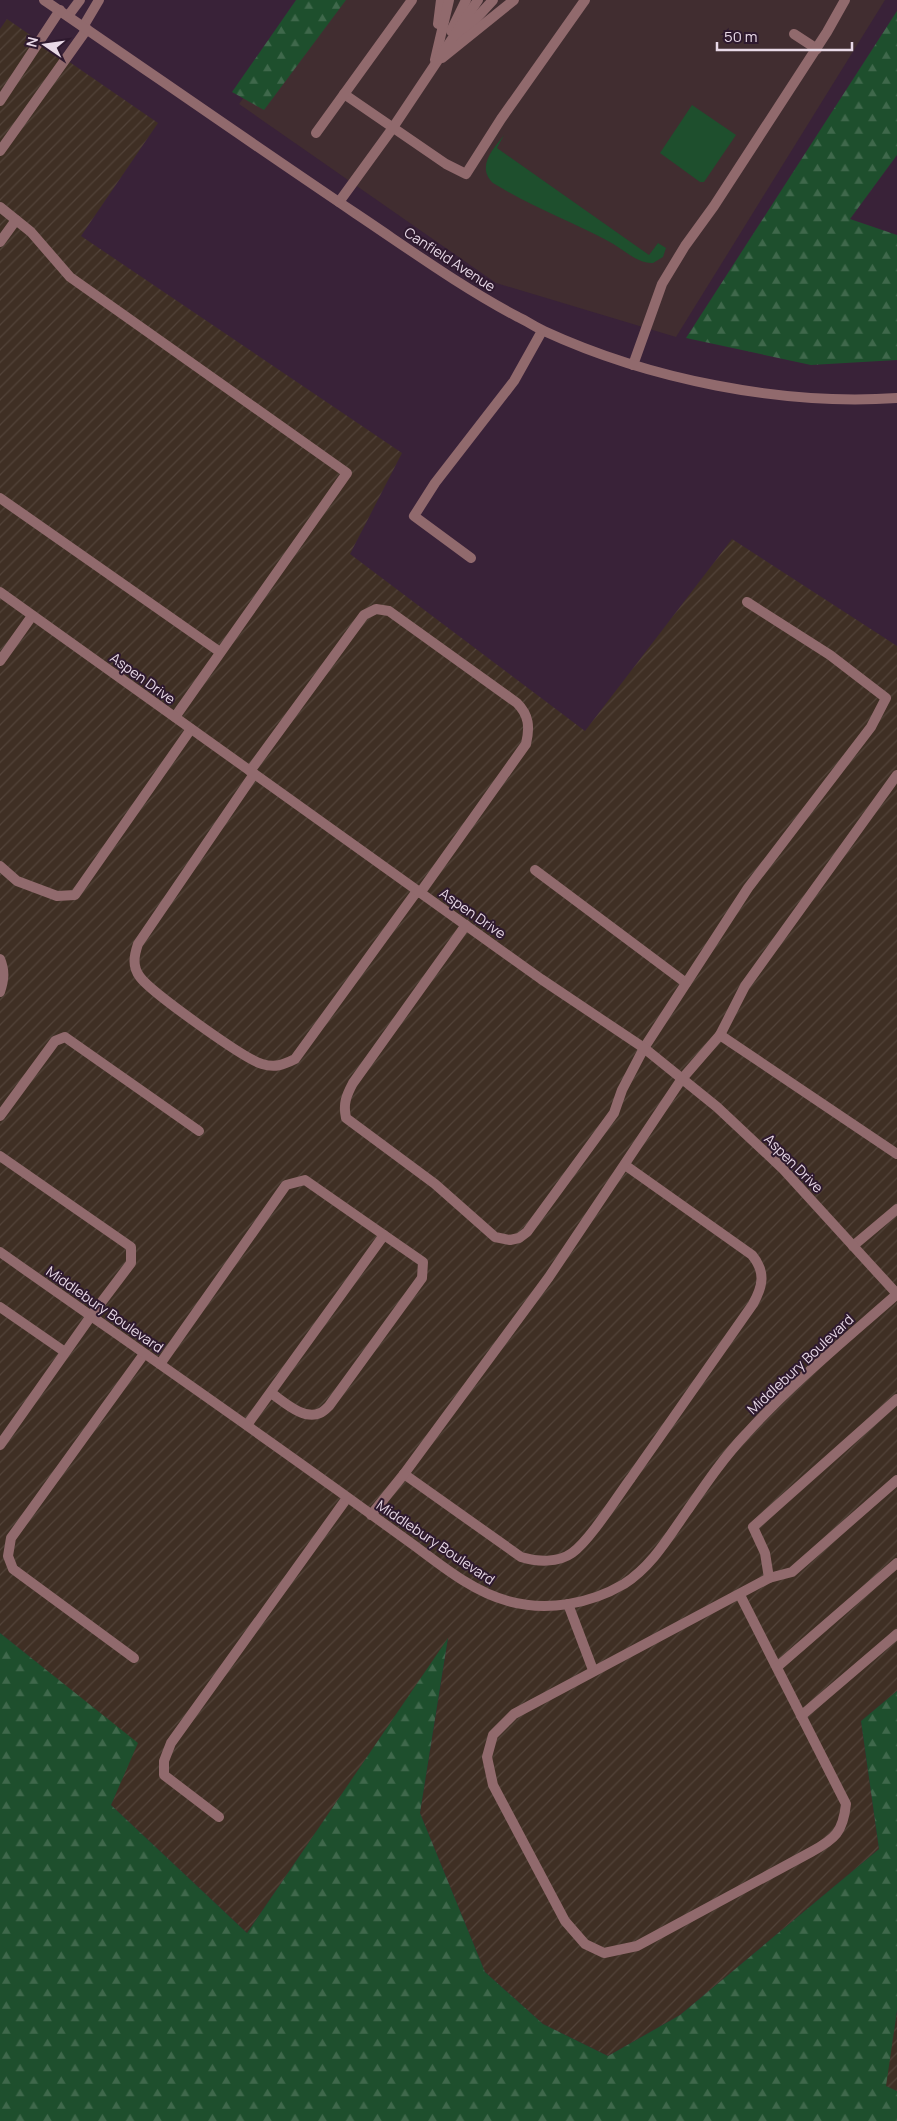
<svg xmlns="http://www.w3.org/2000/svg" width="897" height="2121" font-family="Manrope,sans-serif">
  <defs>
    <pattern id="industrial-furrows" width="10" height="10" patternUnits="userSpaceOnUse" patternTransform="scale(1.25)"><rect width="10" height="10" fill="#3f2f24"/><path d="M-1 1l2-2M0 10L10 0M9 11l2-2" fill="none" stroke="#524339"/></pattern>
    <pattern id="forest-firs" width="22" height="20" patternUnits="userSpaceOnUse" patternTransform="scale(1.25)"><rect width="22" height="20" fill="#1e4f2d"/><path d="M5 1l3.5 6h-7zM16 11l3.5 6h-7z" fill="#3f684b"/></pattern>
  </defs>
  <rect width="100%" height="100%" fill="#392238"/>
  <path fill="#412d30" d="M 313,0 L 885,0 L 676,337 L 496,283 L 239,104 Z"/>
  <g fill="url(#industrial-furrows)">
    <path d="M 7,19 L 158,123 L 81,236 L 402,453 L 350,554 L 585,731 L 732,539 L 897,646 L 897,1691 L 861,1721 L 879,1849 L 680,2015 L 608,2056 L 543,2024 L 485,1972 L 420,1813 L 448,1639 L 247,1933 L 111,1805 L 137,1743 L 0,1633 L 0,29 Z"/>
    <path d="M 897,2011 L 897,2091 L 885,2086 Z"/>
  </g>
  <g fill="#1e4f2d">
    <path d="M 692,105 L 736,135 L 704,182 L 700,182 L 660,153 Z"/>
    <path d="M 504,135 L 497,148 L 649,255 L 658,243 L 666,248 L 663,257 L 653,263 C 637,264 622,248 608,241 C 570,221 530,206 493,183 C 476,167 493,149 504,135 Z"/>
  </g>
  <g fill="url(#forest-firs)">
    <path d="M 296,0 L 346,0 L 264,110 L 232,92 Z"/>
    <path d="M 897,11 L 897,155 L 850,219 L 897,235 L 897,360 L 811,365 L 686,338 Z"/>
    <path d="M 0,1633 L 138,1743 L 111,1805 L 247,1933 L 448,1638 L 420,1813 L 485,1972 L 543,2024 L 608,2056 L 680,2015 L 879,1849 L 861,1721 L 897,1691 L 897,2011 L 886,2086 L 897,2091 L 897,2121 L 0,2121 Z"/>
  </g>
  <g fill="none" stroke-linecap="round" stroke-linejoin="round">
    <g stroke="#916a6d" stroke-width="10">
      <path d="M 438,24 L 441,0"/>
      <path d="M 451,31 L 466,0"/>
      <path d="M 794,34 L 817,49"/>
      <path d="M 459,37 L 493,0"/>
      <path d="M 442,58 L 514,0"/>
      <path d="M 435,60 L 449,0"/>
      <path d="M 344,94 L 446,164 L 466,174 L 501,119 L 585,0"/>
      <path d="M 316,133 L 412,0"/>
      <path d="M 339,202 L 392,129 L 478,0"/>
      <path d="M 0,207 L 31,232 L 70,277 L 347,473 L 175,717"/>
      <path d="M 0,242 L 16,220"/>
      <path d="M 633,365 L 662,284 L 685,246 L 714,206 L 827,32 L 845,0"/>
      <path d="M 0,498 L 220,652"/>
      <path d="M 471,558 L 414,516 L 435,483 L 514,381 L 542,331"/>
      <path d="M 0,661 L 32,616"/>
      <path d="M 250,771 L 364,615 L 376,609 L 389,611 L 517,703 C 529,715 530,727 526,744 L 420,893"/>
      <path d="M 254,774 L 138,944 C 134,956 132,966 140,977 C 151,992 244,1059 262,1064 C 275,1068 283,1065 295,1059 L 417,891"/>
      <path d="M 0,866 L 17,881 L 57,896 L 75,895 L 191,729"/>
      <path d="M 535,870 L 686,983"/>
      <path d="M 466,925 L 353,1083 C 346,1096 343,1104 346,1118 L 435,1184 L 495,1237 L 510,1240 L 519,1238 L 527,1232 L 614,1113 L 622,1090 L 644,1048 L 748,888 L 871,727 L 886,698 L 830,655 L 747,602"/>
      <path d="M 0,959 C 5,971 4,980 0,992"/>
      <path d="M 720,1035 L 745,986 L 897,775"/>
      <path d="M 0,1116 L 55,1041 L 65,1037 L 199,1131"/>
      <path d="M 0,1156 L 131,1247 L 131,1263 L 91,1316 L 0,1445"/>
      <path d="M 853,1246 L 897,1209"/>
      <path d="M 0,1307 L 65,1352"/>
      <path d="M 160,1364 L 286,1185 L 305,1180 L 384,1235 L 247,1425"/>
      <path d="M 271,1393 C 283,1401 304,1421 320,1413 C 323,1412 327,1408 329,1406 L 422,1278 L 423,1262 L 384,1235"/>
      <path d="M 404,1474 L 521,1557 C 537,1562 558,1563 572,1553 C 590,1540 617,1497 631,1478 C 671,1420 712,1362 753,1304 C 763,1286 766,1272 752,1255 L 625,1165"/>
      <path d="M 371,1515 L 404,1474 L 549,1277 L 681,1080 L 720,1035 L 897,1154"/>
      <path d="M 769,1578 L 792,1572 L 897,1480"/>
      <path d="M 740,1595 L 846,1804 C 843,1832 835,1839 811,1852 L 637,1946 L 604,1953 L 585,1944 L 565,1921 L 493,1785 L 487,1757 L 493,1735 L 514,1714 L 769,1578 L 765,1553 L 753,1527 L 897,1399"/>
      <path d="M 568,1604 L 593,1670"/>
      <path d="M 134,1658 L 13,1569 L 8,1556 L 11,1538 L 144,1354"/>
      <path d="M 777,1667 L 897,1563"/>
      <path d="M 801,1716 L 897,1634"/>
      <path d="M 219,1817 L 164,1775 L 164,1761 L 171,1743 L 347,1498"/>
    </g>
    <g stroke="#916a6d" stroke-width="10">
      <path d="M 68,16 L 80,0"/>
      <path d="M 83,27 L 99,0"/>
      <path d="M 0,101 L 60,10"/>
      <path d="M 0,151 L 87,29"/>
      <path d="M 0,592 L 541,979 L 644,1048 L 717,1107 L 782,1168 L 897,1294 C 846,1339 792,1383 746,1434 C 724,1457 705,1485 687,1511 C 668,1538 652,1566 624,1584 C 590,1604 547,1612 508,1601 C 474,1592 443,1567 415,1546 C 389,1527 362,1508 336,1489 C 225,1409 112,1331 0,1252"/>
    </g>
    <path stroke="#916a6d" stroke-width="10" d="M 44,0 C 148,71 251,143 355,213 C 409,249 461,287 518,317 C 527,321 535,327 544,331 C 648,379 782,406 897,398"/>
  </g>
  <g text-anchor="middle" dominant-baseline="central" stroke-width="4" stroke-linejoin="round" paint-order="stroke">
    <g font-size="14" fill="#e8d9e7" stroke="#2e192e">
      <text transform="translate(450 259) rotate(33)">Canfield Avenue</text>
      <text transform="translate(143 678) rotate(36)">Aspen Drive</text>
      <text transform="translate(473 913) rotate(35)">Aspen Drive</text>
      <text transform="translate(794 1163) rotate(45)">Aspen Drive</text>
      <text transform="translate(105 1309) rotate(35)">Middlebury Boulevard</text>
      <text transform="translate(800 1364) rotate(-43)">Middlebury Boulevard</text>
      <text transform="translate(436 1542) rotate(34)">Middlebury Boulevard</text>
    </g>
  </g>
  <g transform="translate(45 45) rotate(283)" stroke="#2e192e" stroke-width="4" paint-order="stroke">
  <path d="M0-4L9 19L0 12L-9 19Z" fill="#e8d9e7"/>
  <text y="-8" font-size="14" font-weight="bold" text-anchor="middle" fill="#e8d9e7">N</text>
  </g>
  <path d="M717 42v8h135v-8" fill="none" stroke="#e8d9e7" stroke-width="2.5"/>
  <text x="724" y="42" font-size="15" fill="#e8d9e7" stroke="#2e192e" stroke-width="4" paint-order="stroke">50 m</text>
</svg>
